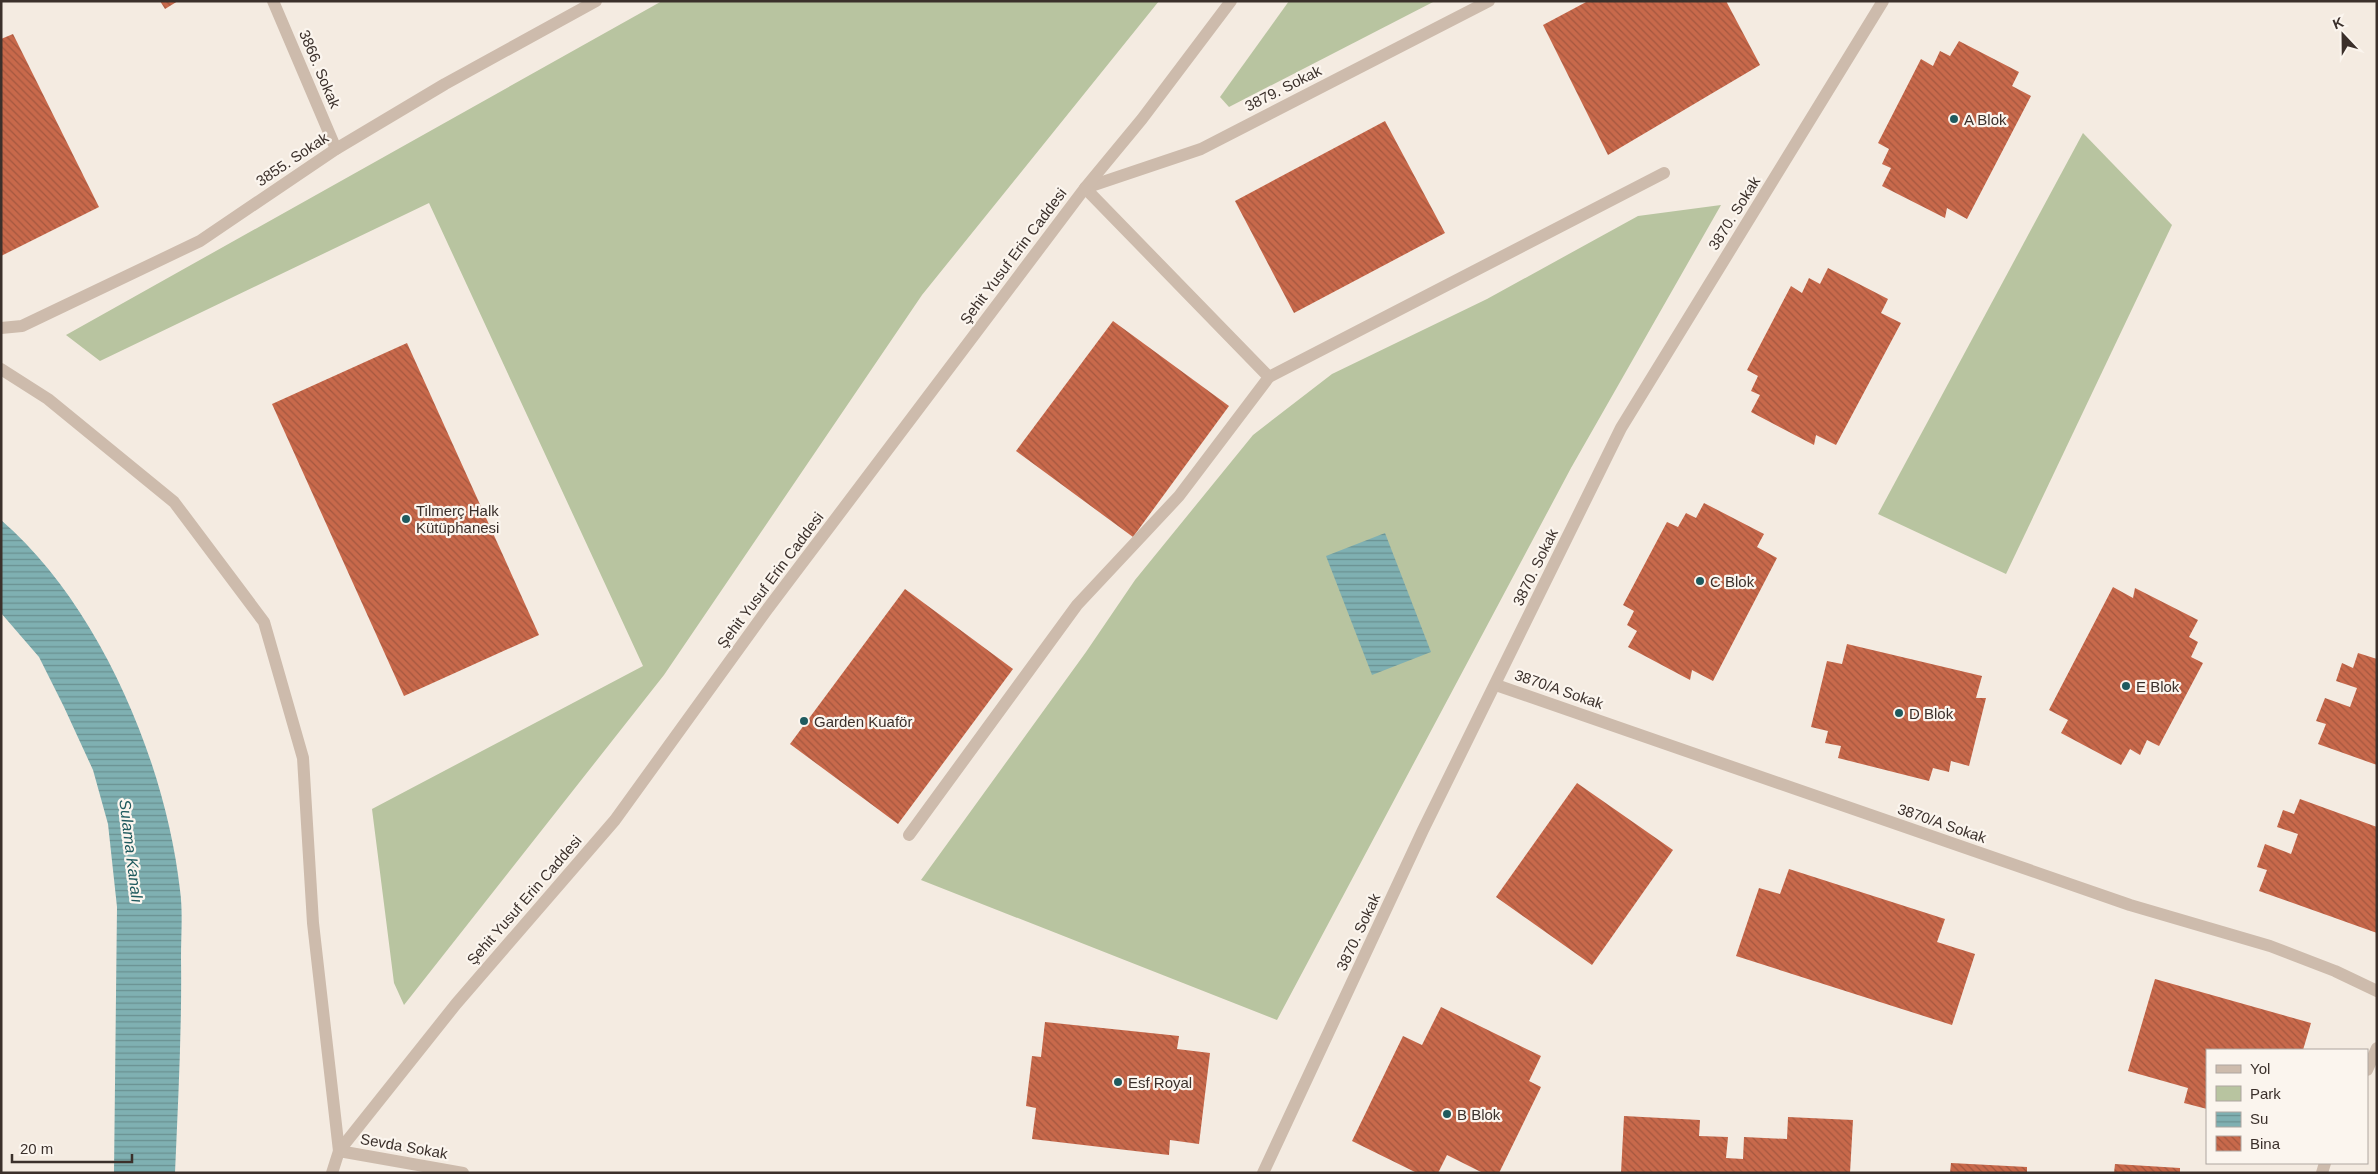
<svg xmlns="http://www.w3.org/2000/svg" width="2378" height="1174" font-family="Helvetica,sans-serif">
  <defs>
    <pattern id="water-rules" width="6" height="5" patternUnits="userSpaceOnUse" patternTransform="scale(1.25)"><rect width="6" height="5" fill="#7fb0b2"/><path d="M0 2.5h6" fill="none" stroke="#699091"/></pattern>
    <pattern id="building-back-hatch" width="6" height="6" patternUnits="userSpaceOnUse" patternTransform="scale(1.25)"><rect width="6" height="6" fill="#c8694b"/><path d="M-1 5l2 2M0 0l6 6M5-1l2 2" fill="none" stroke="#a4573f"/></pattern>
  </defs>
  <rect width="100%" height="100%" fill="#f4ebe1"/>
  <g fill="#b8c4a0">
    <path d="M 662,1 L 1159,1 L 922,295 L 664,675 L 404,1005 L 394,983 L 372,809 L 643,666 L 429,203 L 100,361 L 66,335 Z"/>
    <path d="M 1289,1 L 1435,1 L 1229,107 L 1220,97 Z"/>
    <path d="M 2083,133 L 2172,225 L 2006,574 L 1878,514 Z"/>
    <path d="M 1721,205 L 1571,468 L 1277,1020 L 921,880 L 1086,652 L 1135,580 L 1253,435 L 1332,374 L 1487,299 L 1638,216 Z"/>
  </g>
  <g fill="url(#water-rules)">
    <path d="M 1,520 C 99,604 166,763 180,890 C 183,912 181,935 181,958 C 182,1030 178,1101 175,1173 L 114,1173 L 117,907 L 108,824 L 93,770 L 64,707 L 39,657 L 1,613 Z"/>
    <path d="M 1385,533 L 1431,652 L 1372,675 L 1326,556 Z"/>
  </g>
  <g fill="url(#building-back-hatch)">
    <path d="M 160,1 L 178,1 L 165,9 Z"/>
    <path d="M 1588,1 L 1726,1 L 1760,65 L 1608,155 L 1543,25 Z"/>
    <path d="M 13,34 L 99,207 L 1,256 L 1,39 Z"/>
    <path d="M 1959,41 L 2019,72 L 2012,86 L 2031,96 L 1967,219 L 1947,208 L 1945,218 L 1882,186 L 1891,168 L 1882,164 L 1889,149 L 1878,143 L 1921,59 L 1933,66 L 1940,51 L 1950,56 Z"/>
    <path d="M 1385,121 L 1445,233 L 1294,313 L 1235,201 Z"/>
    <path d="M 1828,268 L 1888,299 L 1881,313 L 1901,323 L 1836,445 L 1816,435 L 1814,445 L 1751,412 L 1760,395 L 1751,391 L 1758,376 L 1747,370 L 1791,286 L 1802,293 L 1809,278 L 1820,284 Z"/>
    <path d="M 1113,321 L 1229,406 L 1133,537 L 1016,451 Z"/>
    <path d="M 407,343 L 539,635 L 404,696 L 272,404 Z"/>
    <path d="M 1704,503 L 1764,534 L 1757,547 L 1777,558 L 1713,681 L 1692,670 L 1690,680 L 1628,647 L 1637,631 L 1627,625 L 1634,611 L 1623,605 L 1667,522 L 1678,527 L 1686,513 L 1696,518 Z"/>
    <path d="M 2113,587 L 2133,598 L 2135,588 L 2198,620 L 2189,637 L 2198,642 L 2191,657 L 2203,663 L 2159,746 L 2147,740 L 2140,755 L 2130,749 L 2121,765 L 2061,733 L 2068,720 L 2049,710 Z"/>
    <path d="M 905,589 L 1013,669 L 898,824 L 790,744 Z"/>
    <path d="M 1847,644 L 1982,676 L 1976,698 L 1986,698 L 1969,766 L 1951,761 L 1949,772 L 1933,768 L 1929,781 L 1838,758 L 1841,746 L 1825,743 L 1828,731 L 1811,727 L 1827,661 L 1842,664 Z"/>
    <path d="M 2358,653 L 2377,659 L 2377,765 L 2318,744 L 2326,724 L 2316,721 L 2325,698 L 2350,707 L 2357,688 L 2336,681 L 2342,663 L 2353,668 Z"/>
    <path d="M 1577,783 L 1673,850 L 1592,965 L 1496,897 Z"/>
    <path d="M 2300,799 L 2377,827 L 2377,933 L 2259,891 L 2267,870 L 2257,867 L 2265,844 L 2291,854 L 2298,834 L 2277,827 L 2283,810 L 2294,814 Z"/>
    <path d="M 1789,869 L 1945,919 L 1937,942 L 1975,954 L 1952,1025 L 1736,956 L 1759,888 L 1780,894 Z"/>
    <path d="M 2155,979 L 2311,1023 L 2303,1050 L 2207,1050 L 2207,1109 L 2184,1103 L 2188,1088 L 2128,1071 Z"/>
    <path d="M 1441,1007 L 1541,1056 L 1529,1081 L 1541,1087 L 1499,1173 L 1483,1173 L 1447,1155 L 1438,1173 L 1417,1173 L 1352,1141 L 1403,1036 L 1422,1045 Z"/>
    <path d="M 1045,1022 L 1179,1036 L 1177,1049 L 1210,1053 L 1199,1144 L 1170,1140 L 1169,1155 L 1032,1139 L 1036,1108 L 1026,1106 L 1032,1056 L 1041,1057 Z"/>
    <path d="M 1624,1116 L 1700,1120 L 1699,1136 L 1728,1137 L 1726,1158 L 1743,1159 L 1744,1137 L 1787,1139 L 1788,1117 L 1853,1120 L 1850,1173 L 1621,1173 Z"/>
    <path d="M 1951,1163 L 2027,1167 L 2027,1173 L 1950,1173 Z"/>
    <path d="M 2115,1164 L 2180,1168 L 2180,1173 L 2114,1173 Z"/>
  </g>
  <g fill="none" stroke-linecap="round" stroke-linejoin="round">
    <g stroke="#cdbbac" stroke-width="12">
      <path d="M 273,1 L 336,149"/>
      <path d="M 1,328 L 22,326 L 200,241 L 336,149 L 445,84 L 596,1"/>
      <path d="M 1,369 L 48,399 L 174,502 L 264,622 L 303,758 L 313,923 L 339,1151 L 463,1173"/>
      <path d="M 1269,377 L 1085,188 L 1201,149 L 1489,1"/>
      <path d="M 1496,685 L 2130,905 L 2270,946 L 2335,971 L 2377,991"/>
      <path d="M 909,835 L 1077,605 L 1179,496 L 1269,377 L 1664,173"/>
      <path d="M 2367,1070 L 2377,1048"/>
      <path d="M 332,1173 L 339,1151 L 456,1004 L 615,820 L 766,611 L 1085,188 L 1142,119 L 1231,1"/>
      <path d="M 1263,1173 L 1423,830 L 1621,428 L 1883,1"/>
      <path d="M 2322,1173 L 2325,1163"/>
    </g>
  </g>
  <g fill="#1f5a5e" stroke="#fbf5ee" stroke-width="2">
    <circle cx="1954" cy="119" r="5"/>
    <circle cx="406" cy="519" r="5"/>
    <circle cx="1700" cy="581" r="5"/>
    <circle cx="2126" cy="686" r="5"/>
    <circle cx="1899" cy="713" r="5"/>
    <circle cx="804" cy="721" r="5"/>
    <circle cx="1118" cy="1082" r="5"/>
    <circle cx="1447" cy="1114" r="5"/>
  </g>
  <g text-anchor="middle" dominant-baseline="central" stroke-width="4.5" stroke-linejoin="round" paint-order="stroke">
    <g font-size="15" fill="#3b302b" stroke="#fbf5ee">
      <text transform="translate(320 69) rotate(67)">3866. Sokak</text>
      <text transform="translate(1283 88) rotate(-27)">3879. Sokak</text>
      <text transform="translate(292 159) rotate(-34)">3855. Sokak</text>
      <text transform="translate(1734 213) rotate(-58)">3870. Sokak</text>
      <text transform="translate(1013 256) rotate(-53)">Şehit Yusuf Erin Caddesi</text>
      <text transform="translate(1535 567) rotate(-64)">3870. Sokak</text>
      <text transform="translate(770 580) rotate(-53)">Şehit Yusuf Erin Caddesi</text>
      <text transform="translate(1559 689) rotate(19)">3870/A Sokak</text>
      <text transform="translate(1942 823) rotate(19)">3870/A Sokak</text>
      <text transform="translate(524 900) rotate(-49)">Şehit Yusuf Erin Caddesi</text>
      <text transform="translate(1358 932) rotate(-65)">3870. Sokak</text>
      <text transform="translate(404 1146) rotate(10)">Sevda Sokak</text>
    </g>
    <g font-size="15" fill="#3b302b" stroke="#fbf5ee" text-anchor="start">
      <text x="1964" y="119">A Blok</text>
      <text x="416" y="510">Tilmerç Halk<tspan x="416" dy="17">Kütüphanesi</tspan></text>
      <text x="1710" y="581">C Blok</text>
      <text x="2136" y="686">E Blok</text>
      <text x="1909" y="713">D Blok</text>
      <text x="814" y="721">Garden Kuaför</text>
      <text x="1128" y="1082">Esf Royal</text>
      <text x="1457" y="1114">B Blok</text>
    </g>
    <g font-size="16" font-style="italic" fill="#1f5a5e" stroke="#fbf5ee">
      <text transform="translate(131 851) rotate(83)">Sulama Kanalı</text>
    </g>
  </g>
  <rect width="2378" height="1174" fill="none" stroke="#3b302b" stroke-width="5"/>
  <rect x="2206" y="1049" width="162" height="115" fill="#fbf5ee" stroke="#aea6a0"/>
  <rect x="2216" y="1065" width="25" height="8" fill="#cdbbac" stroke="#aea6a0"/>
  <text x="2250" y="1074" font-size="15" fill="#3b302b">Yol</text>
  <rect x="2216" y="1086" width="25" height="15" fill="#b8c4a0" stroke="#aea6a0"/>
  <text x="2250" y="1099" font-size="15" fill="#3b302b">Park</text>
  <rect x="2216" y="1112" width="25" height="15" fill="url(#water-rules)" stroke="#aea6a0"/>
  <text x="2250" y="1124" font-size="15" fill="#3b302b">Su</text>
  <rect x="2216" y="1136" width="25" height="15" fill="url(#building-back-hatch)" stroke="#aea6a0"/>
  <text x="2250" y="1149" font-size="15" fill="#3b302b">Bina</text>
  <g transform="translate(2343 35) rotate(338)" stroke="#fbf5ee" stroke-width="4" paint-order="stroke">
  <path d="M0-4L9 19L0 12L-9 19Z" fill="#3b302b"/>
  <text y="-8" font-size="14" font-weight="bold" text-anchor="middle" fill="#3b302b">K</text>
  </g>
  <path d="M12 1154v8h120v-8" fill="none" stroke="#3b302b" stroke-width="2.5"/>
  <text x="20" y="1154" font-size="15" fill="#3b302b" stroke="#fbf5ee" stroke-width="4" paint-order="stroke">20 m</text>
</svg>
